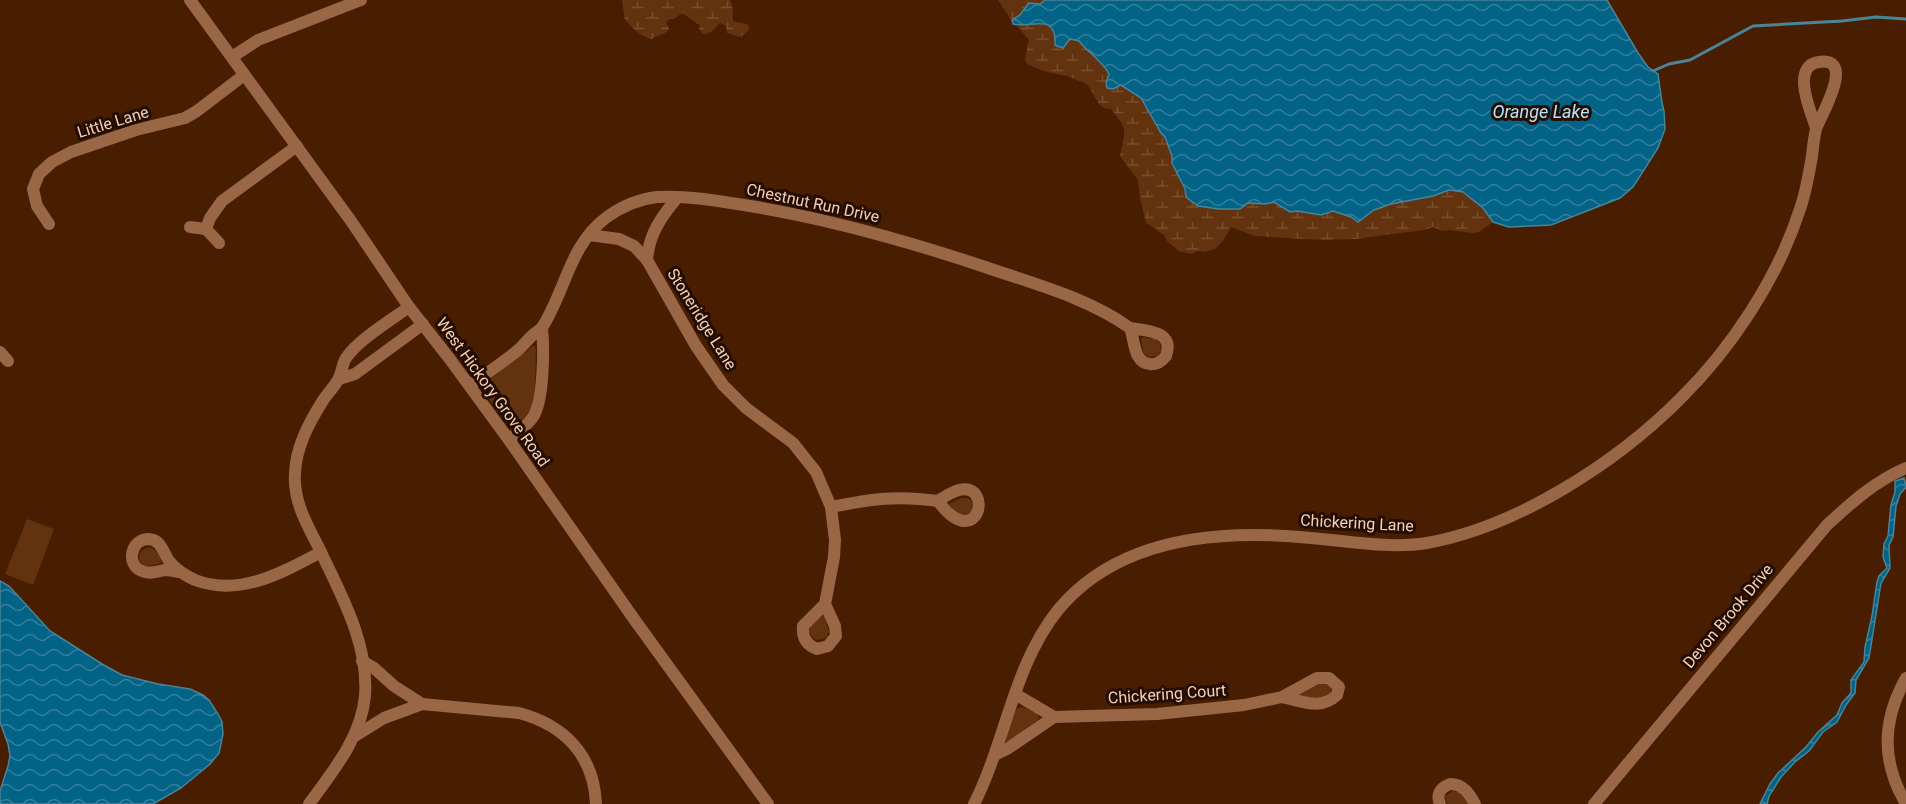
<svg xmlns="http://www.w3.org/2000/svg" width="1906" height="804" font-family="Roboto,sans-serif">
  <defs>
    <pattern id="wetland-marsh" width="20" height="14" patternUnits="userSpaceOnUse" patternTransform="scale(1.5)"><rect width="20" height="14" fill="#63320e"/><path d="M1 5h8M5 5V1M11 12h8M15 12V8" fill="none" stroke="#7a4f2f"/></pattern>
    <pattern id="water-waves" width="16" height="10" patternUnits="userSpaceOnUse" patternTransform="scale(1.5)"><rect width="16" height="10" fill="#026387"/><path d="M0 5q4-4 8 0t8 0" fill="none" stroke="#347f9b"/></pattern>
  </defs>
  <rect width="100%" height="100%" fill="#491e00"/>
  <g fill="#63320e">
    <path d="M 1142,337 L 1155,339 L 1160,343 L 1161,351 L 1157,356 L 1149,357 L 1144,354 L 1141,341 Z"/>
    <path d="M 533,346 L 535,346 L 536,350 C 535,367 537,398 529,412 C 513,438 486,405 487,386 L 492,378 Z"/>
    <path d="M 961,498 L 968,498 L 972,502 L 973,509 L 967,516 L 958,515 L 949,504 Z"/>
    <path d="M 27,519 L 54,529 L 33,585 L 5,574 Z"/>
    <path d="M 149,547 C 156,549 161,556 161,563 L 145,567 L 139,561 L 140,553 L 144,549 Z"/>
    <path d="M 822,616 L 824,617 L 829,631 L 826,638 L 816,640 L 812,637 L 809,630 L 812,624 Z"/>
    <path d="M 1324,683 L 1331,685 L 1332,692 L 1321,700 L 1298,695 L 1298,692 L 1312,685 Z"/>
    <path d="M 1023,707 L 1038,714 L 1039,719 L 1008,742 L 1006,741 C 1006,736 1013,711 1018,708 C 1020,707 1022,708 1023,707 Z"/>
    <path d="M 1453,791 L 1459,792 L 1469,804 L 1447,804 L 1445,796 Z"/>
  </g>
  <g fill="url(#wetland-marsh)">
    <path d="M 622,0 L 730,0 C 734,6 732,14 733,21 L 747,24 L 750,29 L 741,37 L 727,33 L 726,26 L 720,23 C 715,28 711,35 703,34 L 699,29 L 700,25 L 682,13 L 674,19 L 669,19 L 666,23 L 669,29 L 667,32 L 651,39 L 643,36 L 636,31 L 625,20 Z"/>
    <path d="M 998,0 L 1045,0 L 1040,4 L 1029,3 L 1020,15 L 1012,21 Z"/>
    <path d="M 1031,23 C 1048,23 1056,27 1055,45 C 1060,43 1069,39 1074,39 C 1079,39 1106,68 1109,74 L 1106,86 L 1113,89 L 1121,84 L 1141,98 L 1161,133 L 1165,137 L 1172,156 L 1172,163 L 1188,199 L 1198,206 L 1219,209 L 1240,209 L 1248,203 L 1265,204 L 1274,202 L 1290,212 L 1297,211 L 1321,215 L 1333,210 L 1351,217 L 1358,222 L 1374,210 L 1391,204 L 1433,196 L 1449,190 L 1463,192 L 1483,208 L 1493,222 L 1479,232 L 1473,233 L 1449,230 L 1442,231 L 1433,227 L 1424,230 L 1355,239 L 1322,240 L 1255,236 L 1231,227 L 1223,241 L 1215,249 L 1204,252 L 1197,251 L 1192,254 L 1179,251 L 1167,241 L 1164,235 L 1146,223 L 1140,198 L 1138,180 L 1120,156 L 1124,137 L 1124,129 L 1121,122 L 1111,109 L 1104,108 L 1099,104 L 1087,84 L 1067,76 L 1043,71 L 1027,64 L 1025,59 L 1029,40 L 1017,26 Z"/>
  </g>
  <g fill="url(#water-waves)" stroke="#4a8497" stroke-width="1.5">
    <path d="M 1045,0 L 1607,0 L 1638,53 L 1648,67 L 1658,74 L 1662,103 L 1664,111 L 1665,129 L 1658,148 L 1633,187 L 1620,198 L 1551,225 L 1509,227 L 1493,222 L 1483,208 L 1463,192 L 1449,190 L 1433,196 L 1391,204 L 1374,210 L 1358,222 L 1351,217 L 1333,211 L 1321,215 L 1297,211 L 1290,212 L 1274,202 L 1265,204 L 1248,203 L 1240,209 L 1219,209 L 1198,206 L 1186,197 L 1185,189 L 1172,163 L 1172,156 L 1165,137 L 1161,133 L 1141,98 L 1121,85 L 1113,89 L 1107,88 L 1106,82 L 1109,74 C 1102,60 1088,53 1079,41 L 1070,39 L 1063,48 L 1055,45 C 1057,11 1030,29 1013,24 L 1012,20 L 1020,15 L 1029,3 L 1040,4 Z"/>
    <path d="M 1904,478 L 1906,487 L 1900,494 L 1896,506 L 1893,537 L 1889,545 L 1890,568 L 1881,583 L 1869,658 L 1856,680 L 1855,693 L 1846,705 L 1837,722 L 1823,732 L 1809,751 L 1795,762 L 1781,777 L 1769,796 L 1767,804 L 1760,804 L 1770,784 L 1778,773 L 1806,747 L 1818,732 L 1837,715 L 1842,703 L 1851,693 L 1851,680 L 1864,662 L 1865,647 L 1872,616 L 1877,582 L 1879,576 L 1887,568 L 1883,557 L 1884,544 L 1888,536 L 1891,505 L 1895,492 L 1895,481 Z"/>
    <path d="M 0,581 L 9,586 L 50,631 L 102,664 L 122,675 L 158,684 L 190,689 L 203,695 L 209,700 L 218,714 L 222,722 L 223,734 L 219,753 L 210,764 L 181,788 L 153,804 L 0,804 L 0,791 L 8,766 L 10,756 L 8,744 L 0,722 Z"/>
  </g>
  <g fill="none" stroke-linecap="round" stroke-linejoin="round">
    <path stroke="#4a8497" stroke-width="3" d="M 1653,71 L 1669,64 L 1690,60 L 1753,26 L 1842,21 L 1876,17 L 1906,19"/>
    <g stroke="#9a6746" stroke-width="12">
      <path d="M 232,57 L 258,40 L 361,0"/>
      <path d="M 49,224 L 37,206 L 33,189 L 39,174 L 52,162 L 71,152 L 136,130 L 185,118 L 197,111 L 244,75"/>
      <path d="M 190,227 L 206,229 L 219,243"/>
      <path d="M 206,229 L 210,218 L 222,201 L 297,146"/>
      <path d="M 589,235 L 619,239 L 634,246 L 647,260 L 696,346 L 723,385 L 746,408 L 793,443 L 816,472 L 831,507 L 835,540 L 834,557 L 825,604 L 803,626 C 802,637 806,645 817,649 L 828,646 L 836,636 L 835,626 L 825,604"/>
      <path d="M 647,260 C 649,234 661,217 677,198"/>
      <path d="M 0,352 L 8,361"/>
      <path d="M 339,379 L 355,374 L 423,324"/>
      <path d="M 470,385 C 486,374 502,363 517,351 C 523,346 528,339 533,335 C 537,331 541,330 543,326 C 566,289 570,244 607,217 C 621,207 639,199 657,197 C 690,195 724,202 756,207 C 838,221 918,244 997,271 C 1042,286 1091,300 1130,328 C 1135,340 1133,363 1150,364 C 1157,365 1162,361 1166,356 C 1175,330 1146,331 1130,328"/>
      <path d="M 509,440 C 517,433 527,426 533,417 C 544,400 544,349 542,328"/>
      <path d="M 831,507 C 872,499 896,495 938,501 C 978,555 995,482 959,490 C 951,492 944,497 938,501"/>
      <path d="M 178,572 C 174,571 169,570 165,570 C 157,571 150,575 142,571 C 126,565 130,540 148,539 C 161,539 163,552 169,561 C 176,570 184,575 195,580 C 240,597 281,573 321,552"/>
      <path d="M 362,661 L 374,668 L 394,686 L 422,704"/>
      <path d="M 1015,694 L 1054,717"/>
      <path d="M 355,736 L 384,718 L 422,704 L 519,713 C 564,725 594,755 596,804"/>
      <path d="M 995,755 L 1007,749 L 1054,717 L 1157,714 L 1244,705 L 1282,697 L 1317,678 L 1329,678 L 1339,687 L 1337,695 C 1320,711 1302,701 1282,697"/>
      <path d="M 309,804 C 333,771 361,738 365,696 C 369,643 340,593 318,546 C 306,523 293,500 295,473 C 296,447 309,423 322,402 C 327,394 334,387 338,380 C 342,373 342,364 346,358 C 358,340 391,320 409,307"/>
      <path d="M 974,804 C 1006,741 1013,666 1058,610 C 1119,536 1223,529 1311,538 C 1349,541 1389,549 1427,543 C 1517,527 1616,463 1680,399 C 1731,349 1778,278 1800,209 C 1806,192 1809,174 1812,156 C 1813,147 1814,137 1816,129 C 1820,117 1857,56 1819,62 C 1790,66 1811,112 1816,128"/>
      <path d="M 1440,804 C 1436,794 1440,788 1450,784 C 1463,784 1469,793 1475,804"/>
      <path d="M 1594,804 L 1827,525 C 1851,503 1875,481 1906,468"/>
      <path d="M 1906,804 C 1881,761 1882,721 1906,678"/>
    </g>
    <path stroke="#9a6746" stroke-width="12" d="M 190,0 L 351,221 L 409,307 L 449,358 L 509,440 L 634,619 L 768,804"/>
  </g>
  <g text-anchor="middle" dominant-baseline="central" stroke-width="6" stroke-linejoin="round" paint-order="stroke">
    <g font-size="16" fill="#f3d0bb" stroke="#240d00">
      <text transform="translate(113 122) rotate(-17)">Little Lane</text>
      <text transform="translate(813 203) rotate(12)">Chestnut Run Drive</text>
      <text transform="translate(702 319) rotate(58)">Stoneridge Lane</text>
      <text transform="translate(493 392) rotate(54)">West Hickory Grove Road</text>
      <text transform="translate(1357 523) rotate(3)">Chickering Lane</text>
      <text transform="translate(1728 616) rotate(-50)">Devon Brook Drive</text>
      <text transform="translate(1167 694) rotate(-4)">Chickering Court</text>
    </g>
    <g font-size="18" font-style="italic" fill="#b4e3fc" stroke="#240d00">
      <text x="1541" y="111">Orange Lake</text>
    </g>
  </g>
</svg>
